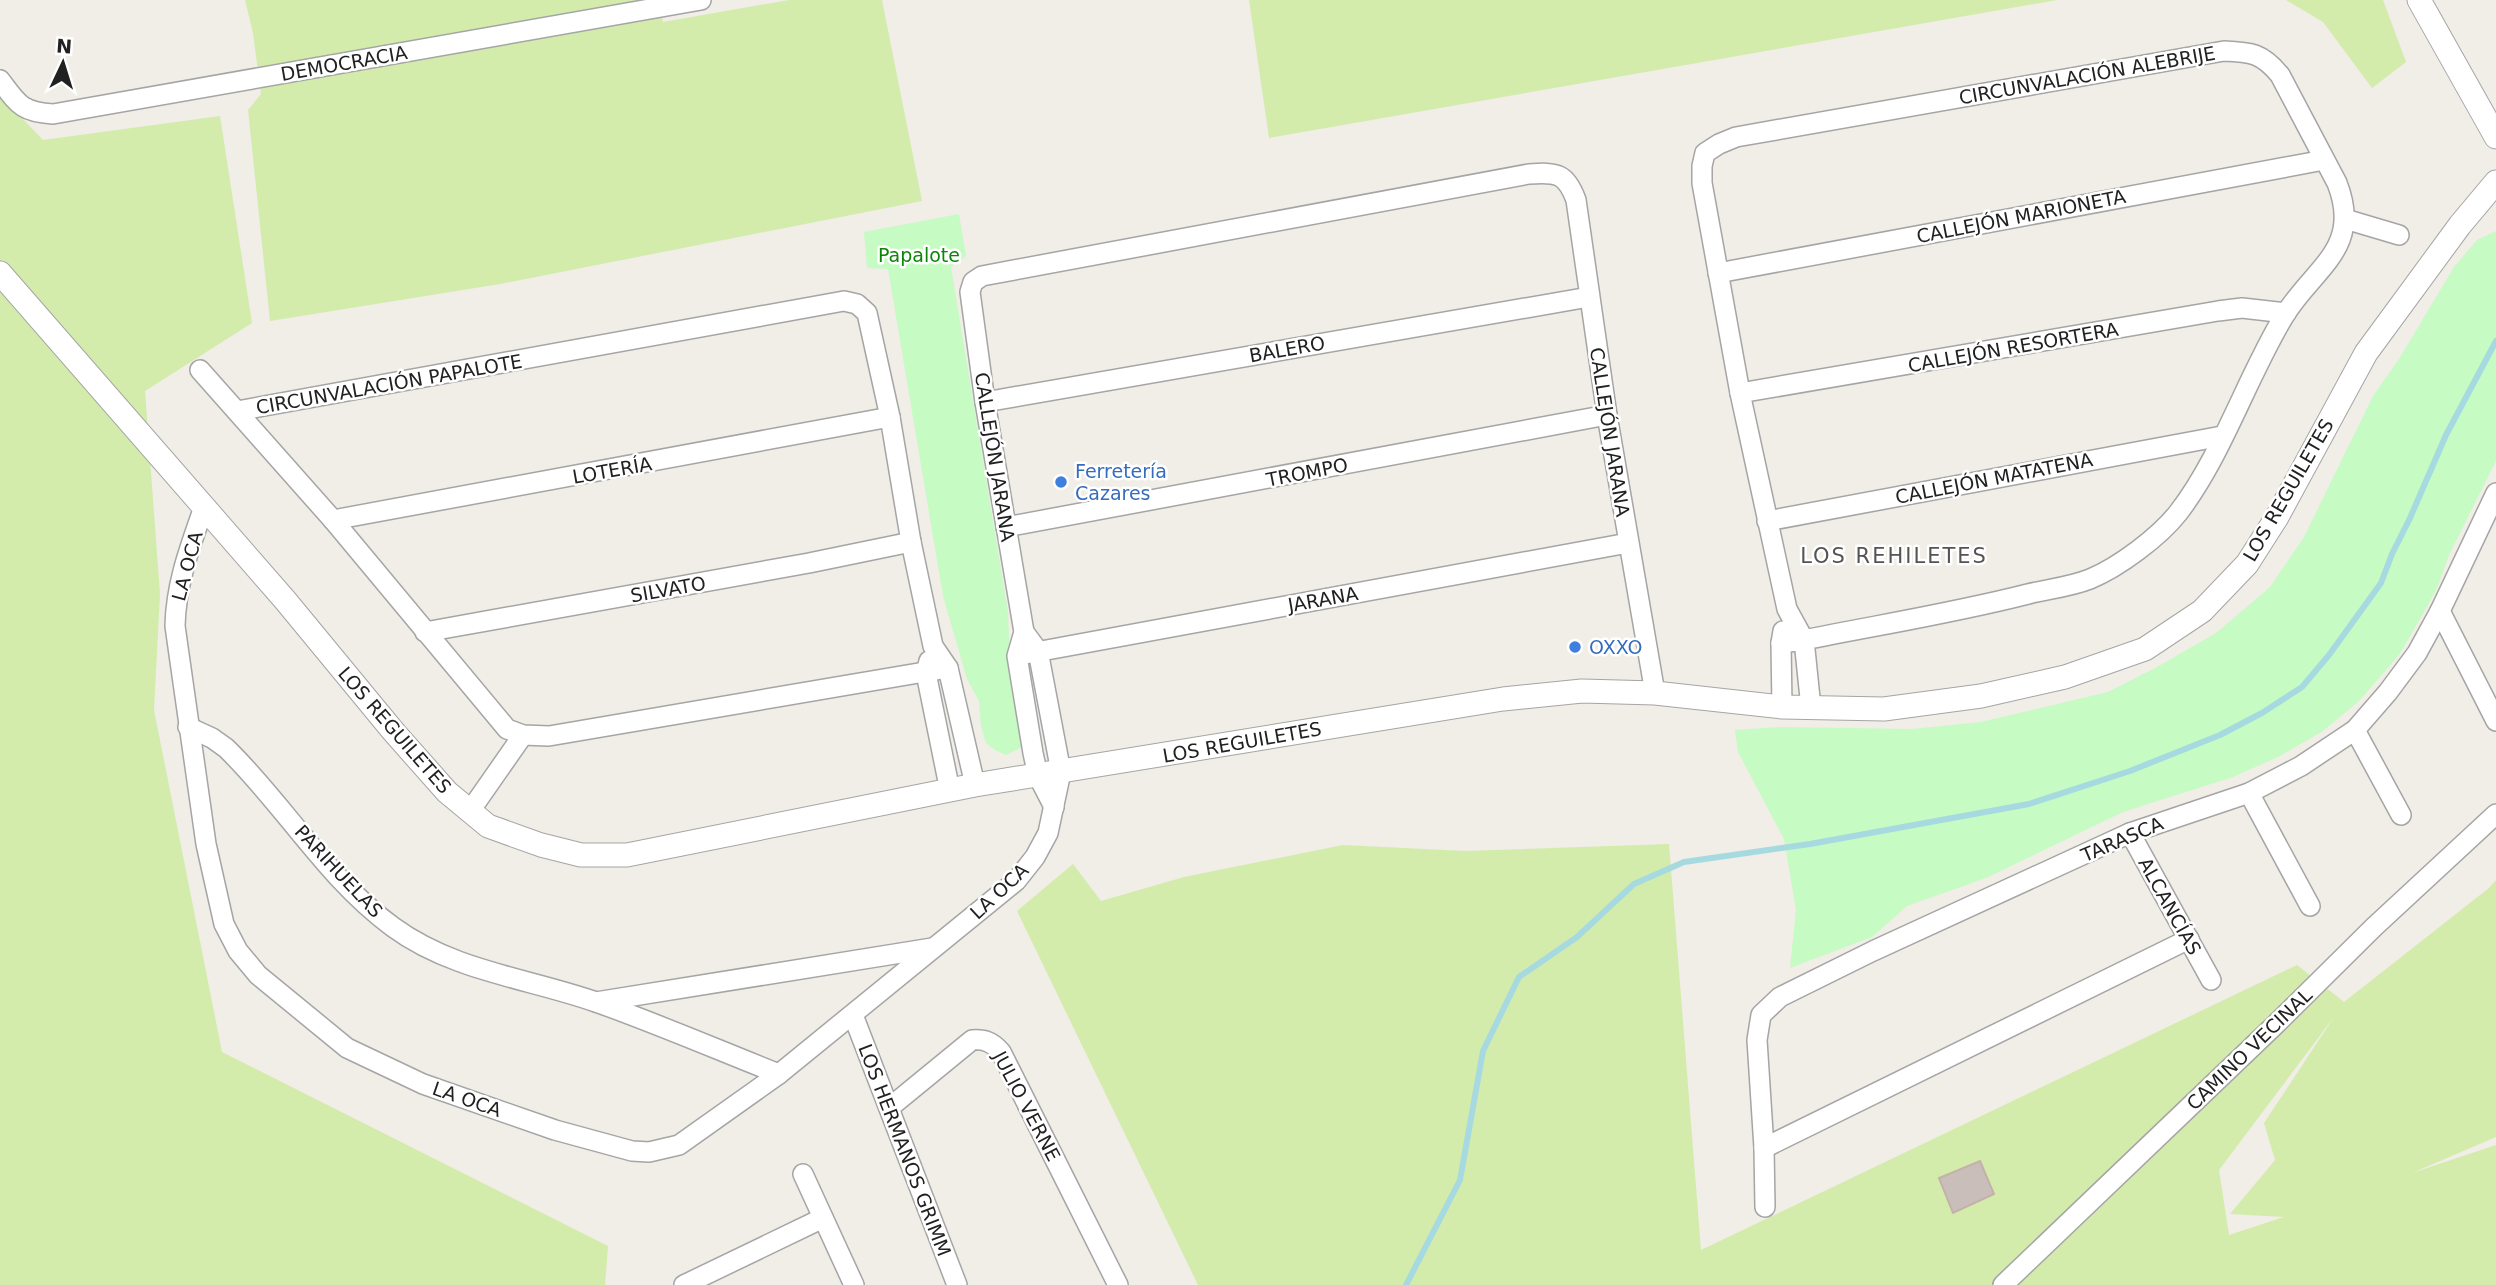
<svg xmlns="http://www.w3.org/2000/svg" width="2496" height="1285" font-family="'DejaVu Sans',sans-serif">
  <rect width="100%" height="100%" fill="#f1ede7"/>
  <g fill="#d3ecac" fill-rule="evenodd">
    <path d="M 245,0 L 659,0 L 663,22 L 789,0 L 882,0 L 922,201 L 500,284 L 270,321 L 248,110 L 261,94 L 253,33 Z"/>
    <path d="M 1249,0 L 2057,0 L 1269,138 Z"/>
    <path d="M 2286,0 L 2383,0 L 2406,62 L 2372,88 L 2323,22 Z"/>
    <path d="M 0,95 L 43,140 L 220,116 L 252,323 L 145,391 L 160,594 L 154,710 L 222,1052 L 608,1246 L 605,1285 L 0,1285 Z"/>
    <path d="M 1669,844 L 1701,1250 L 2297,965 L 2344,1002 L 2489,888 L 2496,880 L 2496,1137 L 2412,1173 L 2496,1145 L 2496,1285 L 1198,1285 L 1017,911 L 1073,864 L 1101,901 L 1184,877 L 1343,845 L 1465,851 ZM 2334,1017 L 2264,1123 L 2275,1160 L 2230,1214 L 2284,1217 L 2229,1235 L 2219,1170 Z"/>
  </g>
  <g fill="#c6fbc4">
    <path d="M 959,214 L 966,256 L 951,267 L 1008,612 L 1011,689 L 1022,747 L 1006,755 L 995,750 L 986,743 L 981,726 L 979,701 L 967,679 L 943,596 L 888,269 L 867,268 L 864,232 Z"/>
    <path d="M 2496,231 L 2496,461 L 2449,555 L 2437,588 L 2423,614 L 2399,655 L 2359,701 L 2323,731 L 2280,756 L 2233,777 L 2123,812 L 1986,878 L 1907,906 L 1872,937 L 1790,968 L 1796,910 L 1784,839 L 1738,752 L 1735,730 L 1780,727 L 1912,729 L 1981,722 L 2108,692 L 2157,667 L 2216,633 L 2270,587 L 2304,537 L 2373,396 L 2399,359 L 2454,267 L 2477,240 Z"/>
  </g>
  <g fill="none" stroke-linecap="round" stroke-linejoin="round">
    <path stroke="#a6dae0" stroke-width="6" d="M 1406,1285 L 1460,1180 L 1483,1051 L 1519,977 L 1577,937 L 1634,884 L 1684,862 L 1810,844 L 2029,804 L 2130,771 L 2220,735 L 2262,713 L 2302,687 L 2329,655 L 2381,583 L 2392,554 L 2410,518 L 2446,435 L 2496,341"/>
  </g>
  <path fill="#c9beba" stroke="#c4b1a9" stroke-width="2" d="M 1980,1161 L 1994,1194 L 1953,1213 L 1939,1178 Z"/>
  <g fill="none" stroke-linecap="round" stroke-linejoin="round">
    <defs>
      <g id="minor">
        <path d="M 0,80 C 18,104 21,112 53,114 L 701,0"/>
        <path d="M 2345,219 L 2399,235"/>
        <path d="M 1718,273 L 2324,160"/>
        <path d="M 200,370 L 333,520 L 507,729 L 523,735 L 549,736 L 948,668"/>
        <path d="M 1740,393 L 2218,311 L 2242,308 L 2286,313"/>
        <path d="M 985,402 L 1589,297"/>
        <path d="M 237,411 L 844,301 L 857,304 L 867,313 L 890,417 L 911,542 L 933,646 L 948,668 L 975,785"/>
        <path d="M 204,507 C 190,547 176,583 175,626 L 206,844 L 224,924 L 238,951 L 258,975 L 347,1048 L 423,1084 L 555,1130 L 632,1151 L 649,1152 L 679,1145 L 779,1074 L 1016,881 L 1035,857 L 1048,833 L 1061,772 L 1038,651 L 1024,632"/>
        <path d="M 333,520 L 890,417"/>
        <path d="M 1767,521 L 2222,436"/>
        <path d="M 1006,527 L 1607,415"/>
        <path d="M 2440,611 L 2496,721"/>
        <path d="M 425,632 L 809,563 L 911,542"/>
        <path d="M 1781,643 L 1804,640 C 1878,625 1954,613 2028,594 C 2048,589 2070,587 2090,579 C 2119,567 2159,537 2178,513 C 2222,456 2246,379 2284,316 C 2313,268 2363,249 2337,183 L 2280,75 C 2262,53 2251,52 2224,51 L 1736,137 L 1719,144 L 1705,153 L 1702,166 L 1702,183 L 1740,393 L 1787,609 L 1804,640 L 1811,708"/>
        <path d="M 1025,654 L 1628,543"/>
        <path d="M 929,661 L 926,673 L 950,791"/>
        <path d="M 1782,707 L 1781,643 L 1783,631"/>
        <path d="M 188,727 L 212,738 L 226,748 C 284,804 327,879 393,927 C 453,971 527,978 596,1002 C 658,1024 718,1050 779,1074"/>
        <path d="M 2355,730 L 2401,815"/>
        <path d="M 2249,793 L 2310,906"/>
        <path d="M 1054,807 L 1038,776 L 1033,753 L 1017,656 L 1024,632 L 985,402 L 970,292 L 973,282 L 982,276 L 1529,174 C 1557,172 1566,173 1576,200 L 1607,415 L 1655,693"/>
        <path d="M 470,811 L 523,735"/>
        <path d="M 2130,833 L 2211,980"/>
        <path d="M 596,1002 L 932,948"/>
        <path d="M 853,1015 L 957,1285"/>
        <path d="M 889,1108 L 972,1040 C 985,1039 992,1042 1001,1052 L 1118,1285"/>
        <path d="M 1764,1148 L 2189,939"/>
        <path d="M 803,1174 L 854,1285"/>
        <path d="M 1765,1207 L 1764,1148 L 1757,1040 L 1761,1015 L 1780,997 L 1873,951 L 2130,833 L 2249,793 L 2301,766 L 2355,730 L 2388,692 L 2417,653 L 2440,611 L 2496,493"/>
        <path d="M 684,1285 L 823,1218"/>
        <path d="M 2003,1285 L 2275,1025 L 2374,927 L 2496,814"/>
      </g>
      <g id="tertiary">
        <path d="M 2419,0 L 2496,137"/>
        <path d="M 0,273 L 285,600 L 393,731 L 447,792 L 488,826 L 541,845 L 581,855 L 627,855 L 975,785 L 1503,699 L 1582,691 L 1655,693 L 1782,707 L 1884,709 L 1981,696 L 2065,677 L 2145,649 L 2202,611 L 2247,564 L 2277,517 L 2366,353 L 2460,225 L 2496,182"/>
      </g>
    </defs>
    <use href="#minor" stroke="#a5a5a5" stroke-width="22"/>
    <use href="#tertiary" stroke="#a5a5a5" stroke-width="25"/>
    <use href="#minor" stroke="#fff" stroke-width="19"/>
    <use href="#tertiary" stroke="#fff" stroke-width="23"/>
  </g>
  <g fill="#3f7fe0" stroke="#fff" stroke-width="2.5">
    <circle cx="1061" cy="482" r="7"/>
    <circle cx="1575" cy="647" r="7"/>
  </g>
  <g text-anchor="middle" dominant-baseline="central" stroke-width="5" stroke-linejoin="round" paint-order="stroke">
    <g font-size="19" fill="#212121" stroke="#fff">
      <text transform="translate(344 63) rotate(-10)">DEMOCRACIA</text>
      <text transform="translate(2087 75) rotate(-10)">CIRCUNVALACIÓN ALEBRIJE</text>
      <text transform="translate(2021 216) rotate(-11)">CALLEJÓN MARIONETA</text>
      <text transform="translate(2013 347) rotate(-10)">CALLEJÓN RESORTERA</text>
      <text transform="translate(1287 349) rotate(-10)">BALERO</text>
      <text transform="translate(389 384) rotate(-10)">CIRCUNVALACIÓN PAPALOTE</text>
      <text transform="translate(1610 432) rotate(81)">CALLEJÓN JARANA</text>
      <text transform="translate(995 457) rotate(81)">CALLEJÓN JARANA</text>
      <text transform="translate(612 470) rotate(-10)">LOTERÍA</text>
      <text transform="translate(1307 472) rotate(-11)">TROMPO</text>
      <text transform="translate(1994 478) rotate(-11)">CALLEJÓN MATATENA</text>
      <text transform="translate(2288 490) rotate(-60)">LOS REGUILETES</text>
      <text transform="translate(187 566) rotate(-75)">LA OCA</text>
      <text transform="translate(668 589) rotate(-10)">SILVATO</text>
      <text transform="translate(1323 599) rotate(-10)">JARANA</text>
      <text transform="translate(395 730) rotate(49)">LOS REGUILETES</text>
      <text transform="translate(1242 742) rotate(-10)">LOS REGUILETES</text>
      <text transform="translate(2122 839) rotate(-23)">TARASCA</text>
      <text transform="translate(339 871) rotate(47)">PARIHUELAS</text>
      <text transform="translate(999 891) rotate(-43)">LA OCA</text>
      <text transform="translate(2170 906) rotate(61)">ALCANCÍAS</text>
      <text transform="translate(2249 1049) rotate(-44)">CAMINO VECINAL</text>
      <text transform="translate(467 1099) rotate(19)">LA OCA</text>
      <text transform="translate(1027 1106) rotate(62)">JULIO VERNE</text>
      <text transform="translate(905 1150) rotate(69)">LOS HERMANOS GRIMM</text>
    </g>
    <g font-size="19" fill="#0d8508" stroke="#fff">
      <text x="919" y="255">Papalote</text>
    </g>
    <g font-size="19" fill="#366cbe" stroke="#fff" text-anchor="start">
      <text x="1075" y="471">Ferretería<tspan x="1075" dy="22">Cazares</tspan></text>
      <text x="1589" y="647">OXXO</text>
    </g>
    <g font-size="21" letter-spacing="2" fill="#545454" stroke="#fff">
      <text x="1894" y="556">LOS REHILETES</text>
    </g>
  </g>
  <g transform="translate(63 63) rotate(4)" stroke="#ffffff" stroke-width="5" paint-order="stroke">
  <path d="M0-5L12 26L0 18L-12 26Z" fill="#212121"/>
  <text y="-10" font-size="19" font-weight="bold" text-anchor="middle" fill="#212121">N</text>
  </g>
</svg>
